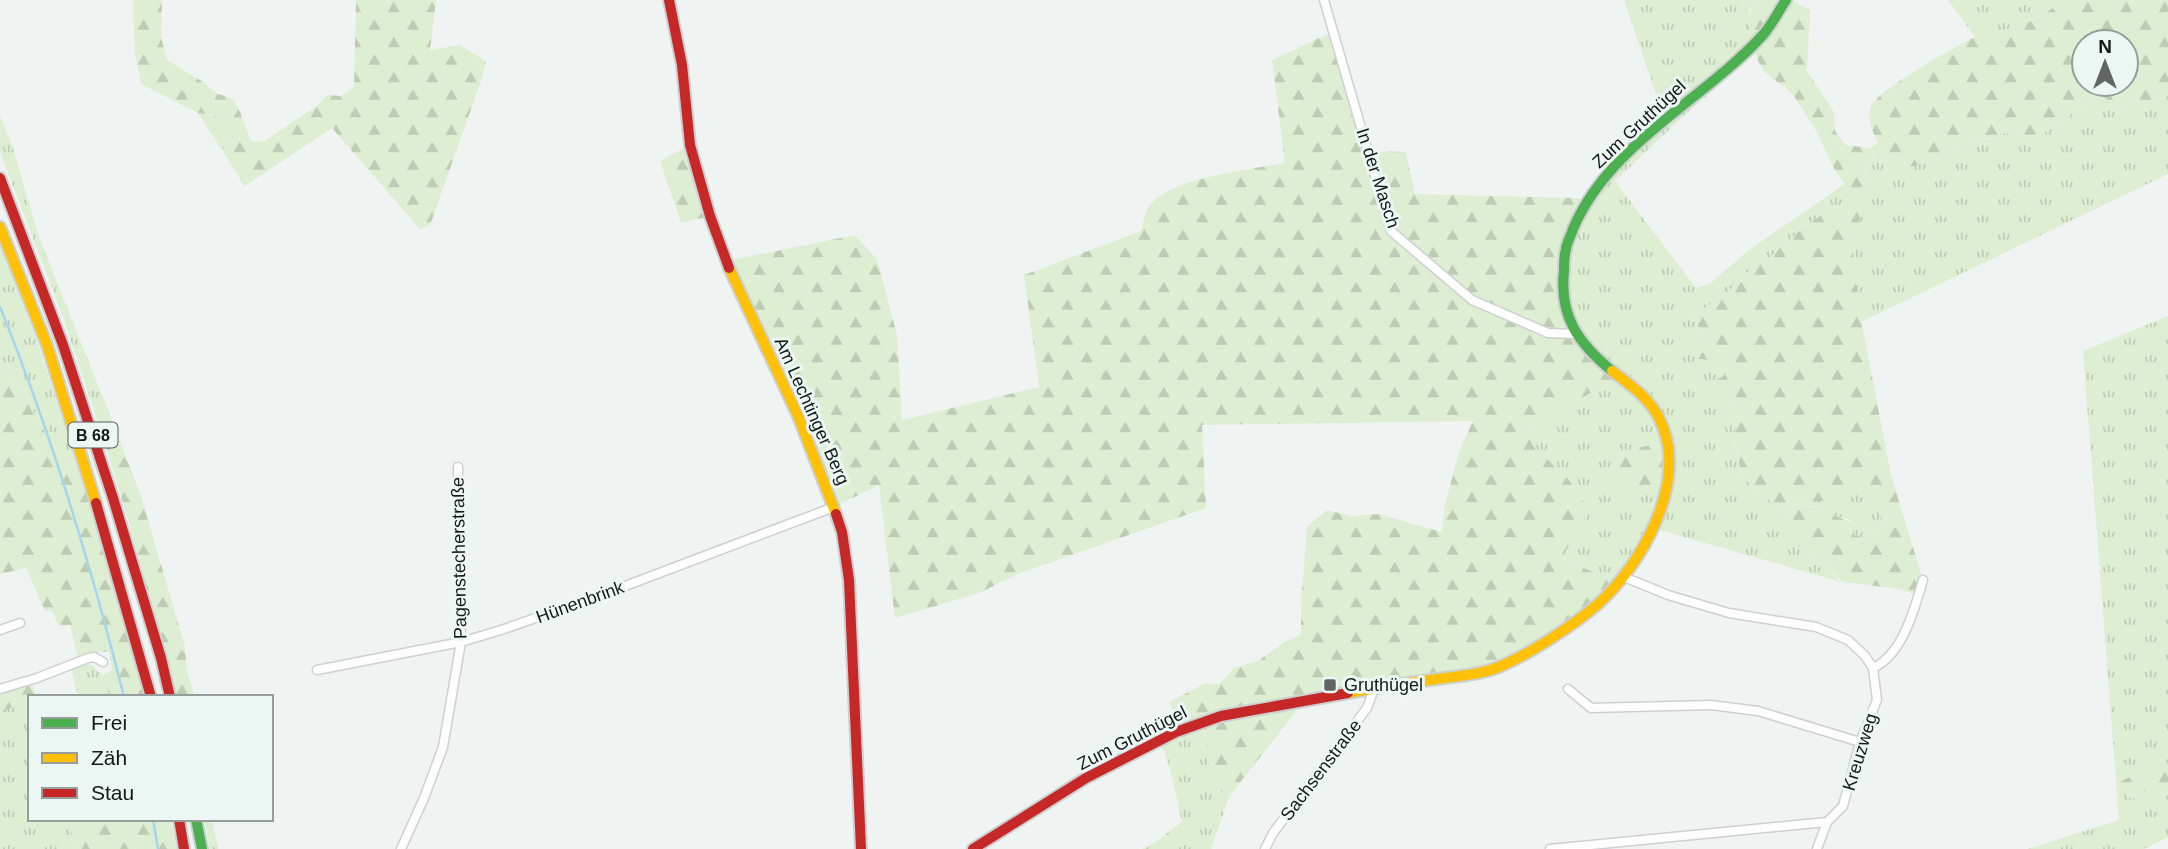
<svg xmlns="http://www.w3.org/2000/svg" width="2168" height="849" font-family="Arial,sans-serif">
  <defs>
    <pattern id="grass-tufts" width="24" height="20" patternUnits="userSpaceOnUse" patternTransform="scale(1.75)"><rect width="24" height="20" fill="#deeed3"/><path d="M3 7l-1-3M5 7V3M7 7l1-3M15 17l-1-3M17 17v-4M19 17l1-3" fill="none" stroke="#beccb4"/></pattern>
    <pattern id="forest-firs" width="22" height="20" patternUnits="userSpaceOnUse" patternTransform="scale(1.75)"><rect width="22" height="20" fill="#deeed3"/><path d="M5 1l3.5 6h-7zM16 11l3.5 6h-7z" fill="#beccb4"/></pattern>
  </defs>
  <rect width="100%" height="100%" fill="#eff4f3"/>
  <g fill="url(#grass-tufts)" fill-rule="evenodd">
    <path d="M 1624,0 L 1756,0 L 1749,11 L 1755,54 L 1688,112 L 1615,181 L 1696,288 L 1710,284 L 1746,252 L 1846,183 L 1857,191 L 1866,180 L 1864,168 L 1874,157 L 1869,148 L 1878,143 L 1888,158 L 1937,159 L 1958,146 L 1973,140 L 1990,138 L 2004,133 L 2039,136 L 2100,94 L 2116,106 L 2158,100 L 2168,96 L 2168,174 L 1861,322 C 1857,295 1847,261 1854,234 C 1856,227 1859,220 1862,213 L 1842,204 L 1804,227 L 1767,260 L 1752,266 L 1742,281 L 1693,317 L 1705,340 L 1710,359 L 1724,370 L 1724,402 L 1735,408 L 1736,449 L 1742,477 L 1773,504 L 1784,509 L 1795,503 L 1814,502 L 1870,482 L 1883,522 L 1882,525 L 1862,537 L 1854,535 L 1850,520 L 1828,514 L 1822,506 C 1808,507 1792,506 1784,520 L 1799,546 L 1817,558 L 1841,582 L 1653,528 L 1614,591 L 1610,580 L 1562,558 L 1532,445 L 1533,422 L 1577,334 L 1562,277 L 1586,201 L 1665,121 ZM 1657,443 L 1647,494 L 1630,492 L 1623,487 L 1631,450 Z"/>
    <path d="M 1948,0 L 2053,0 L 2054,8 L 2025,25 L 1975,37 Z"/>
    <path d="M 198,113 L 212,115 L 225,120 L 231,141 L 222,150 Z"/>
    <path d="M 0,116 L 12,145 L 39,237 L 117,433 L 105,444 L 64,320 L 0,152 Z"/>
    <path d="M 0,243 L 37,340 L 86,493 L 41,426 L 24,394 L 0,360 Z"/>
    <path d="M 2168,316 L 2168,837 L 2144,849 L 2028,849 L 2119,820 L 2083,351 Z"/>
    <path d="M 90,664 L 103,675 L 110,697 L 78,697 L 71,668 Z"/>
    <path d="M 13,707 L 30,720 L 30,819 L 68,819 L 76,849 L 0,849 L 0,714 Z"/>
    <path d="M 1211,719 L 1216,789 L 1230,795 L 1211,849 L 1143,849 L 1157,841 L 1182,822 L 1171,772 L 1160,739 Z"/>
    <path d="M 204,819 L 212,819 L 218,849 L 210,849 Z"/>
  </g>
  <g fill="url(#forest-firs)" fill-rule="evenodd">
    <path d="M 133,0 L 162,0 L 161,37 L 167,60 L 200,80 L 218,94 L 232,98 L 240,112 L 251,141 L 263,142 L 317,106 L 327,95 L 341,96 L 354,87 L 356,0 L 436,0 L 430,50 L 459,45 L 486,61 L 481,81 L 430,225 L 420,229 L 332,128 L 245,186 L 222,150 L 231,141 L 224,120 L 212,115 L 198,113 L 141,84 L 135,53 Z"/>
    <path d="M 1756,0 L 1792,0 L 1810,10 L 1807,71 L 1834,112 L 1835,131 L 1840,138 L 1846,145 L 1869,148 L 1874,157 L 1864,168 L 1866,180 L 1857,191 C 1832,180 1827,147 1813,126 C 1806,116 1800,103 1792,94 C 1777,78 1766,80 1756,56 C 1748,37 1745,18 1756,0 Z"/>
    <path d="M 2053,0 L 2168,0 L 2168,96 L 2158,100 L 2116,106 L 2100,94 L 2039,136 L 2004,133 L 1990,138 L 1973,140 L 1958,146 L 1937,159 L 1915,166 L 1899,168 C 1885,156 1864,127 1871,107 C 1876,91 1954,47 1973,38 C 1989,30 2009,31 2025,24 C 2035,20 2044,14 2053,8 ZM 2084,42 L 2126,42 L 2126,84 L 2084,84 Z"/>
    <path d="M 1334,31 L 1369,151 L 1406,152 L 1415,194 L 1577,198 L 1586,201 L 1562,277 L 1577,334 L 1621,378 L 1533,422 L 1532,445 L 1569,480 L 1589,510 L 1562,558 L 1610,580 L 1614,591 L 1496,668 L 1293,703 L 1295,713 L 1230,795 L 1216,789 C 1208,762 1203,747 1211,719 L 1183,729 L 1169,702 L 1204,684 L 1219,684 L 1234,668 L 1259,660 L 1286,641 L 1301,635 L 1301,604 L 1307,527 L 1327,510 L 1351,516 L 1379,514 L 1442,532 L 1445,505 L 1459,452 L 1473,421 L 1202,425 L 1206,508 L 1020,573 L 979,593 L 895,618 L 879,485 L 834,507 L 727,261 L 855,235 L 877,259 L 897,335 L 902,420 L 1039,387 L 1024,275 L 1141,231 C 1143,223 1145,211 1150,205 C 1172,177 1250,170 1285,163 L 1272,60 Z"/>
    <path d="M 690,145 L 710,216 L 681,223 L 660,161 Z"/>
    <path d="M 1850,202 L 1857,203 L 1862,213 L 1854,235 L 1852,248 L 1858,304 L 1891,475 L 1923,580 L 1919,595 L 1899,589 L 1843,582 L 1817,558 L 1799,546 L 1789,534 L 1784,520 C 1792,506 1808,507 1822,506 C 1832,520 1845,515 1855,527 L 1854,535 L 1862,537 L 1882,525 L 1883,522 L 1879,515 L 1870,483 L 1822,501 L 1795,503 L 1784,509 L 1773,504 L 1742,477 L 1736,449 L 1735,408 L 1724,402 L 1711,389 L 1715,380 L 1724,376 L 1724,370 L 1710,360 L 1699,359 L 1687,349 L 1691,342 L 1705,339 L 1693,317 L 1742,281 L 1752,266 L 1767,260 L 1804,227 L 1829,210 Z"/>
    <path d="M 0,360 L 24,394 L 41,426 L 86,493 L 144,697 L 110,697 L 103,675 L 112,670 L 109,652 L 98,652 L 94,657 L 79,661 L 70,625 L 59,626 L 52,611 L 45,611 L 26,568 L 0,574 Z"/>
    <path d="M 117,433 L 142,499 L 185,647 L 187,671 L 194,694 L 186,697 L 175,697 L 129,523 L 105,444 Z"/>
    <path d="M 1657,443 L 1669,443 L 1677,452 L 1677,473 L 1674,491 C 1660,492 1641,497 1629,492 C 1611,484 1615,458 1630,450 C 1637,447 1650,446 1657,443 Z"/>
    <path d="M 32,682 L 36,697 L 30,697 L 30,720 L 13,707 L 0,714 L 0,692 Z"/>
    <path d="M 2168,762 L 2168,795 L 2163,797 L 2158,785 L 2151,786 L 2136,799 L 2127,797 L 2120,782 L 2130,777 L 2154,773 L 2157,766 L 2167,765 Z"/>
    <path d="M 68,819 L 171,819 L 177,849 L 76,849 Z"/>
  </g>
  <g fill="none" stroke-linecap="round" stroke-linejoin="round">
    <g stroke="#a5d6ee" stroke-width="2.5">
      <path d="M 0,307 C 51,433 91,565 124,697"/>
      <path d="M 153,819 L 158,849"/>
    </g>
    <defs>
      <g id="street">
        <path d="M 1324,0 L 1391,231 L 1472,300 L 1548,333 L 1577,334"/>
        <path d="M 1624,577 L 1668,595 L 1729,613 L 1816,627 L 1848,640 L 1865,656 L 1873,668 L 1877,700 L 1860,742 L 1843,806 L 1827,822 L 1817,849"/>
        <path d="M 0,630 L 20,623"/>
        <path d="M 1873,668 C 1903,654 1914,610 1923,580"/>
        <path d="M 317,670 L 461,642 L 501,630 L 596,597 L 834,507"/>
        <path d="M 0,689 L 37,678 L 88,658 L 94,657 L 103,662"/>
        <path d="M 1568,689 L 1591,708 L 1711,705 L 1758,711 L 1860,742"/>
        <path d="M 401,849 L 424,798 L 443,747 L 461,642 L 458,467"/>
        <path d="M 1265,849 L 1273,833 L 1367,708 L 1374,689"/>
        <path d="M 1550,849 L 1827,822"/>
      </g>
      <g id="fast">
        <path d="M 1612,371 C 1578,343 1559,316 1564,271 C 1564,264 1564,256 1566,249 C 1567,242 1571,236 1573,229 C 1609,144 1702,101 1762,36 C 1772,25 1778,12 1786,0"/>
        <path d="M 196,819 L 202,849"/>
      </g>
      <g id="slow">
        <path d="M 0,227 L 47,345 L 96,503"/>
        <path d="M 729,268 L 798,416 L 836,514"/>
        <path d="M 1348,693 C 1377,688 1407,683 1437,679 C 1458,676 1479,675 1499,667 C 1528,655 1574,625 1598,604 C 1643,563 1689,481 1660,420 C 1650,398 1630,385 1612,371"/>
      </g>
      <g id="jam">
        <path d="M 669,0 L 682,65 L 690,145 L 710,216 L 729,268"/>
        <path d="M 0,178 L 63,345 L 113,498 L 161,658 L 170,697"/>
        <path d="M 96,503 L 151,697"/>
        <path d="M 836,514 L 842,532 L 849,580 L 861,849"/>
        <path d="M 179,819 L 184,849"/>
        <path d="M 973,849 L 1086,778 L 1176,732 L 1221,716 L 1348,693"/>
      </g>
    </defs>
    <use href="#street" stroke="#cdd0d0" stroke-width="11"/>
    <use href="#fast" stroke="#cdd0d0" stroke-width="14"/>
    <use href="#slow" stroke="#cdd0d0" stroke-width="14"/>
    <use href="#jam" stroke="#cdd0d0" stroke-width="14"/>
    <use href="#street" stroke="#fdfdfd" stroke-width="8"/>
    <use href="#fast" stroke="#4caf50" stroke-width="10"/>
    <use href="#slow" stroke="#ffc107" stroke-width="10"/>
    <use href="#jam" stroke="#c62828" stroke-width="10"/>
  </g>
  <rect fill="#616665" stroke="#ecf7f4" stroke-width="2.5" x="1323" y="678" width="14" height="14" rx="3.5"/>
  <g text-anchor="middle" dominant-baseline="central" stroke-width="6" stroke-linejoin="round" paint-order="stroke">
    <rect fill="#ecf7f4" stroke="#565c5a" stroke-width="2" x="68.5" y="422.5" width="49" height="25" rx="5"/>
    <g font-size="16" font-weight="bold" fill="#151918">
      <text x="93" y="435">B 68</text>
    </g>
    <g font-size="18" fill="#151918" stroke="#ecf7f4">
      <text transform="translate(1639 124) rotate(-43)">Zum Gruthügel</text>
      <text transform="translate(1378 178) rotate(72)">In der Masch</text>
      <text transform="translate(812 411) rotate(66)">Am Lechtinger Berg</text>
      <text transform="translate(459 558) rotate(-91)">Pagenstecherstraße</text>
      <text transform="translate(580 602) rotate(-20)">Hünenbrink</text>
      <text transform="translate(1132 738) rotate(-27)">Zum Gruthügel</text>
      <text transform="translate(1860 752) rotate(-73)">Kreuzweg</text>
      <text transform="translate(1321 770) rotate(-53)">Sachsenstraße</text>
    </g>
    <g font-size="18" fill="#151918" stroke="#ecf7f4" text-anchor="start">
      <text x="1344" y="685">Gruthügel</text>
    </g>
  </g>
  <rect x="28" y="695" width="245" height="126" fill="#ecf7f4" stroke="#969e9c" stroke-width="2"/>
  <rect x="42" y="718" width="35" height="10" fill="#4caf50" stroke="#969e9c" stroke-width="2"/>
  <text x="91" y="730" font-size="21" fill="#151918">Frei</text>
  <rect x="42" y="753" width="35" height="10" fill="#ffc107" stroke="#969e9c" stroke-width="2"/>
  <text x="91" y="765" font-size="21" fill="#151918">Zäh</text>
  <rect x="42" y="788" width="35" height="10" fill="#c62828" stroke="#969e9c" stroke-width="2"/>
  <text x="91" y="800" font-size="21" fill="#151918">Stau</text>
  <g transform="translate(2105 63)"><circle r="33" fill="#ecf7f4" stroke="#969e9c" stroke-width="2"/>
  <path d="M0-5L12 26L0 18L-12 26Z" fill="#616665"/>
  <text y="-10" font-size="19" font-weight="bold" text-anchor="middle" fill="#151918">N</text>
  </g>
</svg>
